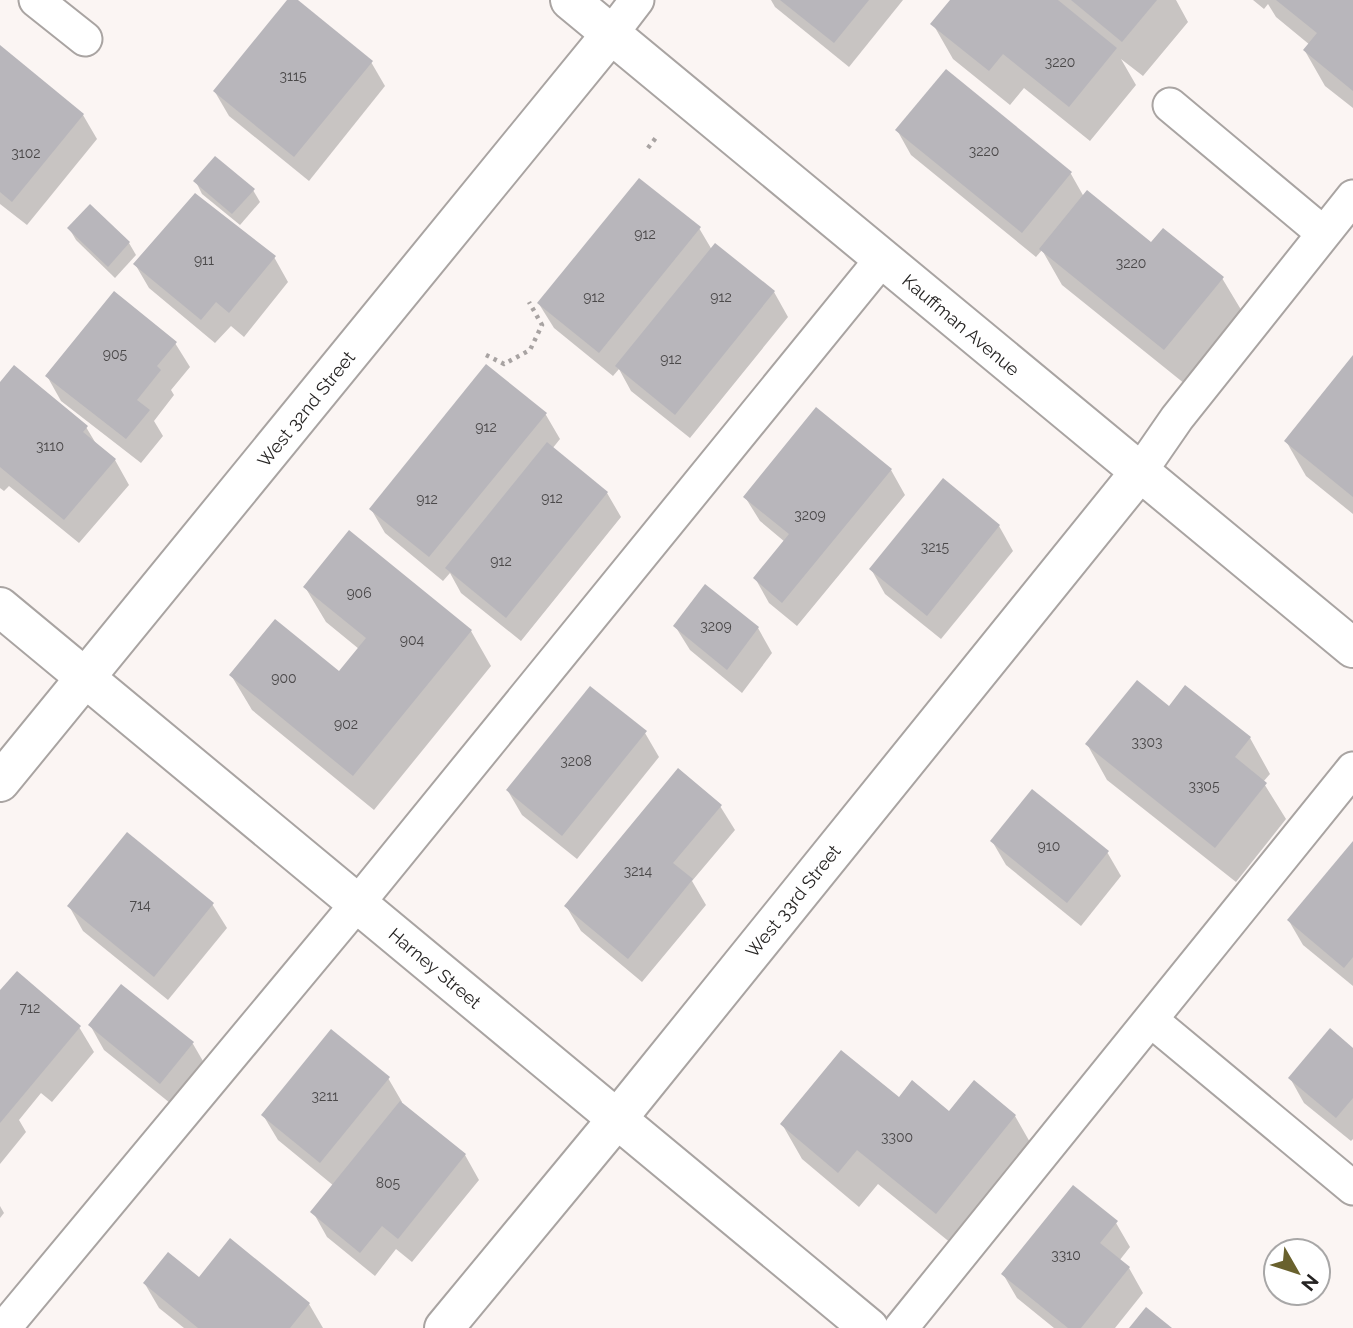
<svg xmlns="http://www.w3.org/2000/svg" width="1353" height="1328" font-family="Raleway,sans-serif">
  <rect width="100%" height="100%" fill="#fbf5f3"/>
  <g fill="#0003">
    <path d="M 289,0 L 295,0 L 371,62 L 385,86 L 309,181 L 229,116 L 215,92 Z"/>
    <path d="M 771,0 L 903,0 L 849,67 L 775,7 Z"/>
    <path d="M 952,0 L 1176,0 L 1188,22 L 1143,76 L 1121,59 L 1136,85 L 1090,141 L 1024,88 L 1010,105 L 953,59 L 933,24 Z"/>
    <path d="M 1253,0 L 1353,0 L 1353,108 L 1325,86 L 1305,51 L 1310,45 L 1276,17 L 1268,4 L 1264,9 Z"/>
    <path d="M 0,48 L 83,115 L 97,139 L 27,225 L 0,204 Z"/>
    <path d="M 946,71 L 1071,174 L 1084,197 L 1152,245 L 1222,278 L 1243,313 L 1185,384 L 1062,285 L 1042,250 L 1036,257 L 911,155 L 897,130 Z"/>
    <path d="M 196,182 L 253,190 L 260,202 L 240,225 L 202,194 Z"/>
    <path d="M 69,228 L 129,243 L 136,255 L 115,278 L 76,240 Z"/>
    <path d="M 699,228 L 712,250 L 774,292 L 788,317 L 690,438 L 631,391 L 619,369 L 613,376 L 554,328 L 539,304 Z"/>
    <path d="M 274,257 L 288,282 L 244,337 L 231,326 L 215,343 L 149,288 L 135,264 Z"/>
    <path d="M 175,343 L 190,367 L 171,390 L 174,395 L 154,421 L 163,436 L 141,463 L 61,401 L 47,376 Z"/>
    <path d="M 1353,358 L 1353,514 L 1306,476 L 1286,441 Z"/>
    <path d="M 486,366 L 546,415 L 560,439 L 552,449 L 607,493 L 621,517 L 521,641 L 461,593 L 450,573 L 443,581 L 385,533 L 371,509 Z"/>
    <path d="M 0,385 L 86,427 L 98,447 L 115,460 L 129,485 L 79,543 L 9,486 L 4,491 L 0,488 Z"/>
    <path d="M 891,470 L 905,495 L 797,626 L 769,603 L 755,578 L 785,542 L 760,521 L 745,497 Z"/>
    <path d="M 999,526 L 1013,551 L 941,639 L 885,594 L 871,569 Z"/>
    <path d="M 349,533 L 471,631 L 491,666 L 374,810 L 252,710 L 231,675 L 339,674 L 359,649 L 326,622 L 305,587 Z"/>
    <path d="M 675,626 L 758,628 L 772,653 L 742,693 L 690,650 Z"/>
    <path d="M 1170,708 L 1250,738 L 1270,774 L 1263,782 L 1286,819 L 1236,882 L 1107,780 L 1087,744 Z"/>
    <path d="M 645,733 L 659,757 L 577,859 L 522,815 L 508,791 Z"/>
    <path d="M 720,806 L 735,830 L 692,881 L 706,905 L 642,982 L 581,931 L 566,906 Z"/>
    <path d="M 992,841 L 1107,852 L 1121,876 L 1081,926 L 1006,865 Z"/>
    <path d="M 1353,844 L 1353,986 L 1303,945 L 1289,921 Z"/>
    <path d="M 212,904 L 227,928 L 168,1000 L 83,931 L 69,906 Z"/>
    <path d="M 0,993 L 79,1027 L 94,1052 L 52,1102 L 41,1093 L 19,1120 L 26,1132 L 0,1164 Z"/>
    <path d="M 90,1025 L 193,1044 L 207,1068 L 175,1107 L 104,1050 Z"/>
    <path d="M 1353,1050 L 1353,1139 L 1351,1141 L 1304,1103 L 1290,1078 Z"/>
    <path d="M 388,1078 L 402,1102 L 401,1104 L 465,1155 L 479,1180 L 412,1262 L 396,1249 L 375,1276 L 327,1237 L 313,1212 L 334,1186 L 278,1140 L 263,1115 Z"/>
    <path d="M 899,1099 L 949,1113 L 1015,1116 L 1035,1151 L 957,1248 L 878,1184 L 859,1207 L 802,1159 L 782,1124 Z"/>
    <path d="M 0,1206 L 4,1213 L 0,1218 Z"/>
    <path d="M 1116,1223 L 1130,1247 L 1119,1261 L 1129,1268 L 1143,1293 L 1115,1328 L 1054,1328 L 1017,1298 L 1003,1274 Z"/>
    <path d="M 199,1280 L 309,1304 L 323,1328 L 184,1328 L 159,1308 L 145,1284 Z"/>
  </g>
  <g fill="#b8b6bb">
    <path d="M 287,0 L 298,0 L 373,61 L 294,157 L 213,91 Z"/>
    <path d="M 780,0 L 869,0 L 834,43 Z"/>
    <path d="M 950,0 L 1058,0 L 1117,48 L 1069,107 L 1003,54 L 989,71 L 930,24 Z"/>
    <path d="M 1071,0 L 1157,0 L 1122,42 Z"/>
    <path d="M 1276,0 L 1353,0 L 1353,91 L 1303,50 L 1317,33 Z"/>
    <path d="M 0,45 L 84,114 L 12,202 L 0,192 Z"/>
    <path d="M 946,69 L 1072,172 L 1022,233 L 895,130 Z"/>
    <path d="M 215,156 L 255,189 L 232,214 L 193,181 Z"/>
    <path d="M 639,178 L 701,227 L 599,353 L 537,303 Z"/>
    <path d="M 1087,190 L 1151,242 L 1163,228 L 1224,277 L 1164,350 L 1039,249 Z"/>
    <path d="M 195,193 L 276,256 L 229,313 L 216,302 L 201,320 L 133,264 Z"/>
    <path d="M 90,204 L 130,242 L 108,267 L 67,228 Z"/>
    <path d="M 715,243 L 775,291 L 675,415 L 615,366 Z"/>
    <path d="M 114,291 L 177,342 L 157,366 L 161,370 L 137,400 L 150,410 L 126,439 L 45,376 Z"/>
    <path d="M 1353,355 L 1353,497 L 1284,441 Z"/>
    <path d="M 486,364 L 547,413 L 429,557 L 369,509 Z"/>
    <path d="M 14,365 L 88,426 L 83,432 L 116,459 L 64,520 L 0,467 L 0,382 Z"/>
    <path d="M 816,407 L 892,469 L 782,603 L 753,578 L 789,534 L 743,497 Z"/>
    <path d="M 547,442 L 608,492 L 506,618 L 445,568 Z"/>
    <path d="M 943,478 L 1000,525 L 927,616 L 869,569 Z"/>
    <path d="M 349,530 L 472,630 L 353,776 L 229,675 L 275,619 L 339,671 L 366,638 L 303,587 Z"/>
    <path d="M 705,584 L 759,627 L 727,670 L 673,626 Z"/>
    <path d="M 1137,680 L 1169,706 L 1185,685 L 1251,737 L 1235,757 L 1267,783 L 1215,848 L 1085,744 Z"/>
    <path d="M 590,686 L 647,731 L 562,836 L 506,790 Z"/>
    <path d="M 678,768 L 722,805 L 673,863 L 693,879 L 628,959 L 564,906 Z"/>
    <path d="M 1032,789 L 1109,851 L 1067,903 L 990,841 Z"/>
    <path d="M 127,832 L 214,903 L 154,977 L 67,906 Z"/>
    <path d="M 1353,841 L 1353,957 L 1344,968 L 1287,920 Z"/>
    <path d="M 17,971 L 81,1026 L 0,1123 L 0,990 Z"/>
    <path d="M 121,984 L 194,1042 L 160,1084 L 88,1025 Z"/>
    <path d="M 1330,1028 L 1353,1048 L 1353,1098 L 1336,1118 L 1288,1078 Z"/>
    <path d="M 331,1029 L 390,1077 L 320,1163 L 261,1115 Z"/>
    <path d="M 841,1050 L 899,1097 L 912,1080 L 949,1111 L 974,1080 L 1016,1115 L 936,1214 L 857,1150 L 838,1173 L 780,1124 Z"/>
    <path d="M 400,1101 L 466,1154 L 398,1239 L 382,1226 L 360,1253 L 310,1212 Z"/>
    <path d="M 1073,1185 L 1118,1221 L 1100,1243 L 1130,1267 L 1081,1328 L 1068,1328 L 1001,1274 Z"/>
    <path d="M 230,1238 L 310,1303 L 290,1328 L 198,1328 L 143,1283 L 168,1252 L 199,1277 Z"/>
    <path d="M 1146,1307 L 1172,1328 L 1129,1328 Z"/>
  </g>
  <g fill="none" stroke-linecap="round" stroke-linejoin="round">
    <defs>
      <g id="service">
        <path d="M 36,0 L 85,39"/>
        <path d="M 611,34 L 637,0"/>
        <path d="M 1170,105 L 1323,233"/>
        <path d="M 1139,473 L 1177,418 L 1353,197"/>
        <path d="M 1151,1020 L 1353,1188"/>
        <path d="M 4,1328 L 357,904 L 882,259"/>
        <path d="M 901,1328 L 1353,769"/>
      </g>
      <g id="minor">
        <path d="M 0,607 L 869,1328"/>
        <path d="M 0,782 L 611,34"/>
      </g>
      <g id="tertiary">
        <path d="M 570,0 L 1353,648"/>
        <path d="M 444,1328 L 617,1119 L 1139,473"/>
      </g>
    </defs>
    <use href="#service" stroke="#a9a4a2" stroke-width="37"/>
    <use href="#minor" stroke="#a9a4a2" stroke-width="42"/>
    <use href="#tertiary" stroke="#a9a4a2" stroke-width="42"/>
    <g stroke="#a8a3a2" stroke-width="4.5" stroke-dasharray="3.5 5" stroke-linecap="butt">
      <path d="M 648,148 L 658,135"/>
      <path d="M 486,355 L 504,364 L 530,350 L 542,325 L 529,302"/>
    </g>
    <use href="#service" stroke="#fff" stroke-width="33"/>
    <use href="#minor" stroke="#fff" stroke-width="38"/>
    <use href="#tertiary" stroke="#fff" stroke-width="38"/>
  </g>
  <g text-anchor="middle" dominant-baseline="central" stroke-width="7" stroke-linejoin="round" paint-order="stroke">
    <g font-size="14" fill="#4a4849">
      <text x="1060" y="62">3220</text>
      <text x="293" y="76">3115</text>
      <text x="984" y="151">3220</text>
      <text x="26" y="153">3102</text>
      <text x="645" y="234">912</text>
      <text x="204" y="260">911</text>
      <text x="1131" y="263">3220</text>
      <text x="594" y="297">912</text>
      <text x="721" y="297">912</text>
      <text x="115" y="354">905</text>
      <text x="671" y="359">912</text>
      <text x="486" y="427">912</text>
      <text x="50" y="446">3110</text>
      <text x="552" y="498">912</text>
      <text x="427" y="499">912</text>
      <text x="810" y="515">3209</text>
      <text x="935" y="547">3215</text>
      <text x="501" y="561">912</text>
      <text x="359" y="593">906</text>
      <text x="716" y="626">3209</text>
      <text x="412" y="640">904</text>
      <text x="284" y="678">900</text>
      <text x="346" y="724">902</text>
      <text x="1147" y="742">3303</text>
      <text x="576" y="761">3208</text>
      <text x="1204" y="786">3305</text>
      <text x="1049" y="846">910</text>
      <text x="638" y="871">3214</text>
      <text x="140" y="905">714</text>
      <text x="30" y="1008">712</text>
      <text x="325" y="1096">3211</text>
      <text x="897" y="1137">3300</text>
      <text x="388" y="1183">805</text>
      <text x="1066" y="1255">3310</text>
    </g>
    <g font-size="18" fill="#262423" stroke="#fff">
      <text transform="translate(961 325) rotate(40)">Kauffman Avenue</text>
      <text transform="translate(306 409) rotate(-51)">West 32nd Street</text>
      <text transform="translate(793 901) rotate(-51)">West 33rd Street</text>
      <text transform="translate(435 968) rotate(40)">Harney Street</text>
    </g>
  </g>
  <g transform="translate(1297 1272) rotate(129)"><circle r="33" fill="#ffffff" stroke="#a8a7a7" stroke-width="2"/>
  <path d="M0-5L12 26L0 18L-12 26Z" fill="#69612d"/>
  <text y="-10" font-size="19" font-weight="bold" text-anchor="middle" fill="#262423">N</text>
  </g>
</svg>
